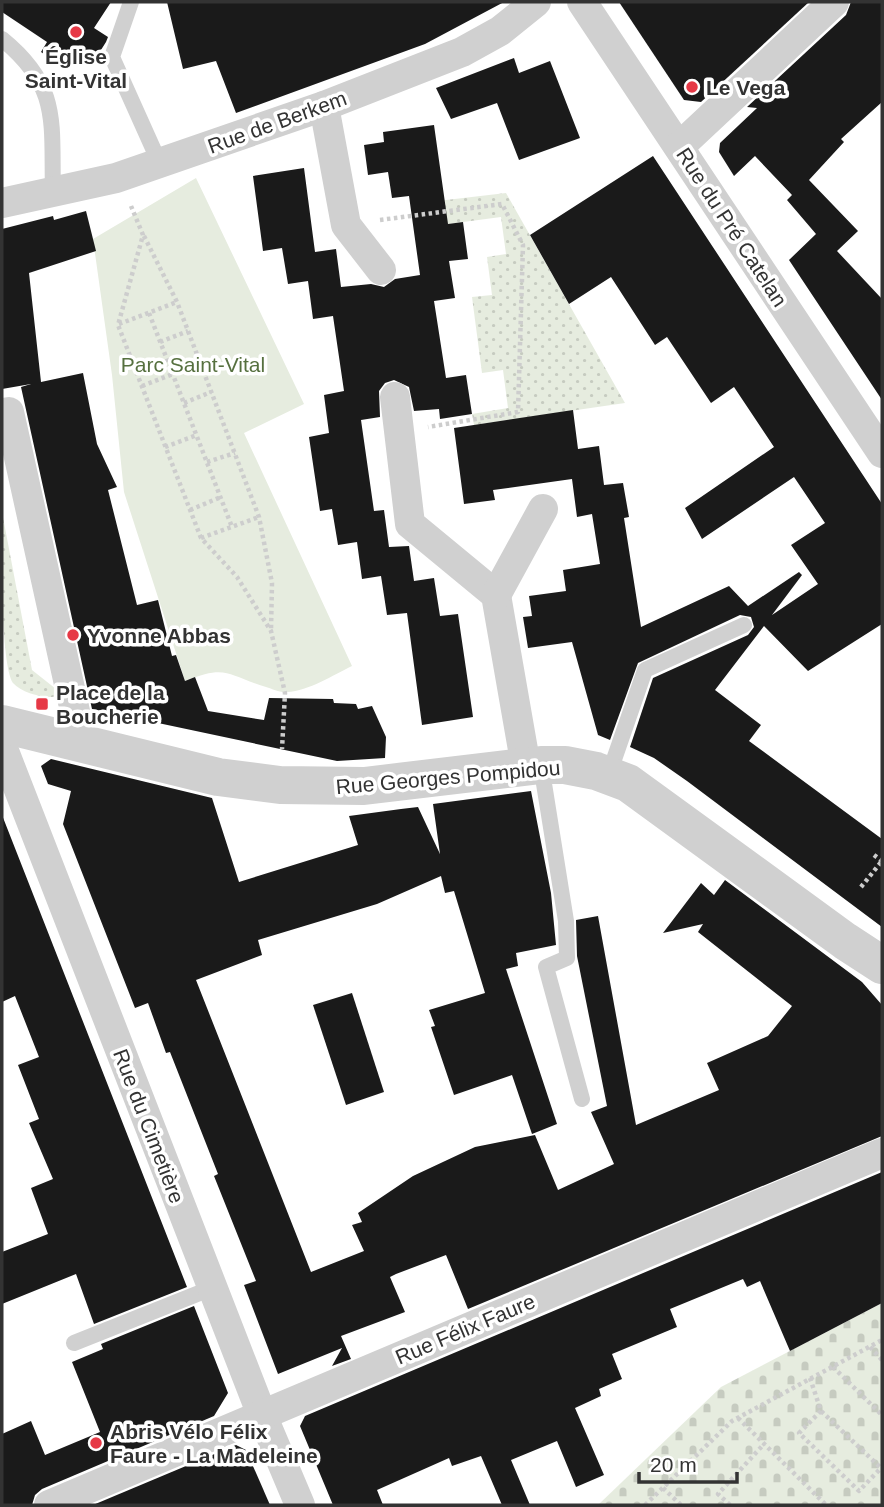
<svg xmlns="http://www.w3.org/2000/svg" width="884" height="1507" font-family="Helvetica,sans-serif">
  <defs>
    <pattern id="grass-dots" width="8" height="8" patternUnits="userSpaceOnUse" patternTransform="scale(1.75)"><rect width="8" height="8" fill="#e6ecdf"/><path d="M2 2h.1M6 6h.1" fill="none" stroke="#c6cbc0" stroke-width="1.8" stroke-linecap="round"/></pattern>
    <pattern id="cemetery-stones" width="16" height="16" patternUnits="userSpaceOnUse" patternTransform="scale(1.75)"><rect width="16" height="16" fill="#e6ecdf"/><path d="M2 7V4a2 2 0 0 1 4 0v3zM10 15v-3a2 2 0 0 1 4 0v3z" fill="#c6cbc0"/></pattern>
  </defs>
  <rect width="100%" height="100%" fill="#fff"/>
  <g fill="url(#grass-dots)">
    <path d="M 506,193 L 625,403 L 474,425 L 472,414 L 508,408 L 503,370 L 482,373 L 472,297 L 492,295 L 487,257 L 506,254 L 501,217 L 433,226 L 429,202 Z"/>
    <path d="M 2,512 L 32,670 L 56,689 L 57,694 L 53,697 C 41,698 21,692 13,683 C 0,662 2,544 2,512 Z"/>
  </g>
  <path fill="url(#cemetery-stones)" d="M 882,1303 L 882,1505 L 598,1505 L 721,1387 Z"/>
  <path fill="#e6ecdf" d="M 196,178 L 304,404 L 244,433 L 352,666 C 333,675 309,691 287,692 C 280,693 273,689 266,687 C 226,675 228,664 185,681 L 124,492 L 112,375 L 93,239 Z"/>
  <g fill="#1a1a1a">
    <path d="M 2,2 L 111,2 L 94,28 L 108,37 L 106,42 L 94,61 L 63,67 L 41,52 L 47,42 L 2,12 Z"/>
    <path d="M 167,2 L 504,2 L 425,44 L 236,113 L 216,61 L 183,69 Z"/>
    <path d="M 619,2 L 809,2 L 701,102 L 684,100 Z"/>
    <path d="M 851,2 L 882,2 L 882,102 L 841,139 L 844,142 L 809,180 L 858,231 L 837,251 L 882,299 L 882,400 L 789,260 L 816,234 L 787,200 L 792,195 L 755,156 L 734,176 L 719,152 L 720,143 L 757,108 L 747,107 L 846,15 Z"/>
    <path d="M 514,58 L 519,73 L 550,61 L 580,138 L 519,160 L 497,103 L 451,119 L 436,88 Z"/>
    <path d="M 434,125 L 448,224 L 463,222 L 468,259 L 449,261 L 455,298 L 434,301 L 446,378 L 466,375 L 472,414 L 440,419 L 439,409 L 414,411 L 409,387 L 394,380 L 385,383 L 379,391 L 380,417 L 361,420 L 374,511 L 384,510 L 389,547 L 409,546 L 414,581 L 434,578 L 440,616 L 458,614 L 473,717 L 422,725 L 407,613 L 387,615 L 381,576 L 362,579 L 357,542 L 338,545 L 332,509 L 320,511 L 309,437 L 329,433 L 324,395 L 344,391 L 333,316 L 313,319 L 308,281 L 288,284 L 282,248 L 263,251 L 253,176 L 304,168 L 315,252 L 336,249 L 341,287 L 371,284 L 384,287 L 395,279 L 420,275 L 409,196 L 392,198 L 388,172 L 368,175 L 364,145 L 384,142 L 383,132 Z"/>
    <path d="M 653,156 L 882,504 L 882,624 L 808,671 L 764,626 L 715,690 L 761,725 L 749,741 L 882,839 L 882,927 L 687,781 L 654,758 L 630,747 L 653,678 L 748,635 L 754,627 L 751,617 L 740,615 L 638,663 L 610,740 L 598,735 L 572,642 L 528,648 L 523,617 L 532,616 L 529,596 L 566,591 L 563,570 L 600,564 L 592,514 L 577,517 L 572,479 L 493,490 L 495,500 L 464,504 L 454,428 L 573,410 L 578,449 L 599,446 L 604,485 L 623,483 L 629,517 L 624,518 L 641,627 L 729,586 L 748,606 L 799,572 L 802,575 L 772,615 L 818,584 L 791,545 L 825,523 L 794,477 L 702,539 L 685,508 L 774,447 L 734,387 L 711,403 L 667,337 L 655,345 L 611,277 L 569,304 L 530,235 Z"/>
    <path d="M 86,211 L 96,251 L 29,273 L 41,382 L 83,373 L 97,444 L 117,487 L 108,490 L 137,605 L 158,600 L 172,656 L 176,655 L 185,681 L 195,677 L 208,711 L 264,720 L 269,698 L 333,699 L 334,703 L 356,704 L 358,709 L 372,706 L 386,737 L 385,758 L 337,761 L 92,709 L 21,387 L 31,384 L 2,389 L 2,229 L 53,216 L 54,220 Z"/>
    <path d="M 51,759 L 212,798 L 239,882 L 358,845 L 349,816 L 401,809 L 418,807 L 440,854 L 433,804 L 531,791 L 551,893 L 556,945 L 516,953 L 518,966 L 506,969 L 557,1124 L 532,1134 L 512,1075 L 454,1095 L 431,1027 L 435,1026 L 429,1010 L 485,993 L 454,891 L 445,893 L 441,876 L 377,904 L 258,940 L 262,955 L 196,980 L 311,1272 L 364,1251 L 352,1225 L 362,1222 L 358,1213 L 413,1176 L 475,1147 L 535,1135 L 558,1190 L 614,1164 L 591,1112 L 607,1106 L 577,956 L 576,920 L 598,916 L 636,1125 L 719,1090 L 707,1063 L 768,1036 L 792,1006 L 698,932 L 703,924 L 663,933 L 701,883 L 714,895 L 725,880 L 862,982 L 882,1005 L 882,1136 L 468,1309 L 446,1255 L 396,1274 L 390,1277 L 405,1312 L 341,1336 L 351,1359 L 332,1366 L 342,1348 L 278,1374 L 244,1285 L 256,1281 L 214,1176 L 218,1174 L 170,1052 L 166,1053 L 148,1003 L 135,1008 L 63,824 L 71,791 L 48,784 L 41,766 Z"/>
    <path d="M 2,815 L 187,1287 L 94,1324 L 76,1274 L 2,1304 L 2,1252 L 48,1234 L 31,1188 L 53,1179 L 29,1123 L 39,1119 L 18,1065 L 39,1057 L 15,996 L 2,1002 Z"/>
    <path d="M 352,993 L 384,1092 L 346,1105 L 313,1005 Z"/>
    <path d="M 882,1172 L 882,1303 L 790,1351 L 760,1281 L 747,1287 L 743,1279 L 670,1309 L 677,1327 L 612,1354 L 622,1379 L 599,1389 L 601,1396 L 575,1408 L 604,1475 L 576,1487 L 557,1441 L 511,1460 L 530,1505 L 502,1505 L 481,1456 L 452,1466 L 449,1458 L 377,1490 L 383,1505 L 333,1505 L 300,1426 L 305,1416 Z"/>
    <path d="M 194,1306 L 228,1393 L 214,1416 L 42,1489 L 35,1495 L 32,1505 L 2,1505 L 2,1434 L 31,1421 L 45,1455 L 100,1432 L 72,1362 L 103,1349 L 101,1344 Z"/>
    <path d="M 236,1445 L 246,1450 L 270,1505 L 93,1505 Z"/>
  </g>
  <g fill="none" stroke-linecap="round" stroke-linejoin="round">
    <g stroke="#cdcdcd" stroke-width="4.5" stroke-dasharray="3.5 3.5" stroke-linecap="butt">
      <path d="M 131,206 L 143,235 L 118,325 L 201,538 L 237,577 L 271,631 L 285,693 L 282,749"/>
      <path d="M 380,220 L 502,204 L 523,245 L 518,412 L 428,427"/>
      <path d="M 144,236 L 177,302 L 259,517 L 272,583 L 271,630"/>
      <path d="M 149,313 L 232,527"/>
      <path d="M 119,324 L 177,302"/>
      <path d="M 160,342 L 188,331"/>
      <path d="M 142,386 L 173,374"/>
      <path d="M 184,403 L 211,392"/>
      <path d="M 165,447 L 197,435"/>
      <path d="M 207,462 L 235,453"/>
      <path d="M 190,510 L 221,497"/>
      <path d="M 201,538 L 259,517"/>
      <path d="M 874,855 L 882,861"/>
      <path d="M 861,887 L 882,861"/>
      <path d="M 870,1347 L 882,1360"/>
      <path d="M 833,1367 L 882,1415"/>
      <path d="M 810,1378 L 821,1411 L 882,1469"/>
      <path d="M 821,1411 L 799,1433 L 859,1491 L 881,1468"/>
      <path d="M 738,1418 L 826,1505"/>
      <path d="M 663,1488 L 681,1505"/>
      <path d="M 645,1505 L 732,1421 L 882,1340"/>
      <path d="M 730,1505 L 718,1494 L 764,1444"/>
    </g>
    <g stroke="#d0d0d0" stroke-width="16">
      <path d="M 131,2 L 112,57 L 160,164"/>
      <path d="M 2,39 C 61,87 51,123 53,192"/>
      <path d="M 541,765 L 566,921 L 567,958 L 546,967 L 582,1099"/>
      <path d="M 609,774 L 645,670 L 744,625"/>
      <path d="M 74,1343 L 212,1288"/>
    </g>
    <g stroke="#d0d0d0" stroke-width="30">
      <path d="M 582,2 L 882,453"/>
      <path d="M 324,106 L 346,225 L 381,270"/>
      <path d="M 679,147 L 834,2"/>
      <path d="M 2,203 L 116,178 L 324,106 L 462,52 L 500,31 L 536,2"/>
      <path d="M 395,397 L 410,524 L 496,595 L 526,767"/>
      <path d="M 2,413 L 9,412 L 82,743"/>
      <path d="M 496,595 L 543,509"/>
      <path d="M 2,746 L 262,1415 L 300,1505"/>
      <path d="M 49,1505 L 882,1153"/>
    </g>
    <path stroke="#d0d0d0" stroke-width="38" d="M 2,724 L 218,777 L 280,785 L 364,786 L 541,765 L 565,765 L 596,771 L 628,783 L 845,941 L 882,965"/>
  </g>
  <g fill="#e63946" stroke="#fff" stroke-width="2.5">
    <circle cx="76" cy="32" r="7"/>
    <circle cx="692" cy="87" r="7"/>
    <circle cx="73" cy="635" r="7"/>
    <rect x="35" y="697" width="14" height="14" rx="3.5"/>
    <circle cx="96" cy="1443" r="7"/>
  </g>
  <g text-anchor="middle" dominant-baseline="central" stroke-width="7" stroke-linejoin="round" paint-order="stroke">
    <g font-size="21" font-weight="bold" fill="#333" stroke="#fff" text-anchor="start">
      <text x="76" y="56" text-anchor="middle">Église<tspan x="76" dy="24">Saint-Vital</tspan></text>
      <text x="706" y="87">Le Vega</text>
      <text x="87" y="635">Yvonne Abbas</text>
      <text x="56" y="692">Place de la<tspan x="56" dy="24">Boucherie</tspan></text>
      <text x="110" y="1431">Abris Vélo Félix<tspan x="110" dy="24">Faure - La Madeleine</tspan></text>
    </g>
    <g font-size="21" fill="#333" stroke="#fff">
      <text transform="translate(277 122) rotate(-20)">Rue de Berkem</text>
      <text transform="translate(732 227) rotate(57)">Rue du Pré Catelan</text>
      <text transform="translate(448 777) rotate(-5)">Rue Georges Pompidou</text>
      <text transform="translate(149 1126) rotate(69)">Rue du Cimetière</text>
      <text transform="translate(465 1329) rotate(-23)">Rue Félix Faure</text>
    </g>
    <g font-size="21" fill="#56703f" stroke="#fff">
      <text x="193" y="364">Parc Saint-Vital</text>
    </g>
  </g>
  <rect width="884" height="1507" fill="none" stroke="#333333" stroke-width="7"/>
  <path d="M639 1472v10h98v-10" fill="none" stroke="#333333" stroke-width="3.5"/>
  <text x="650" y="1472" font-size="21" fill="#333333" stroke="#ffffff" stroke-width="5" paint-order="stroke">20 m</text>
</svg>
